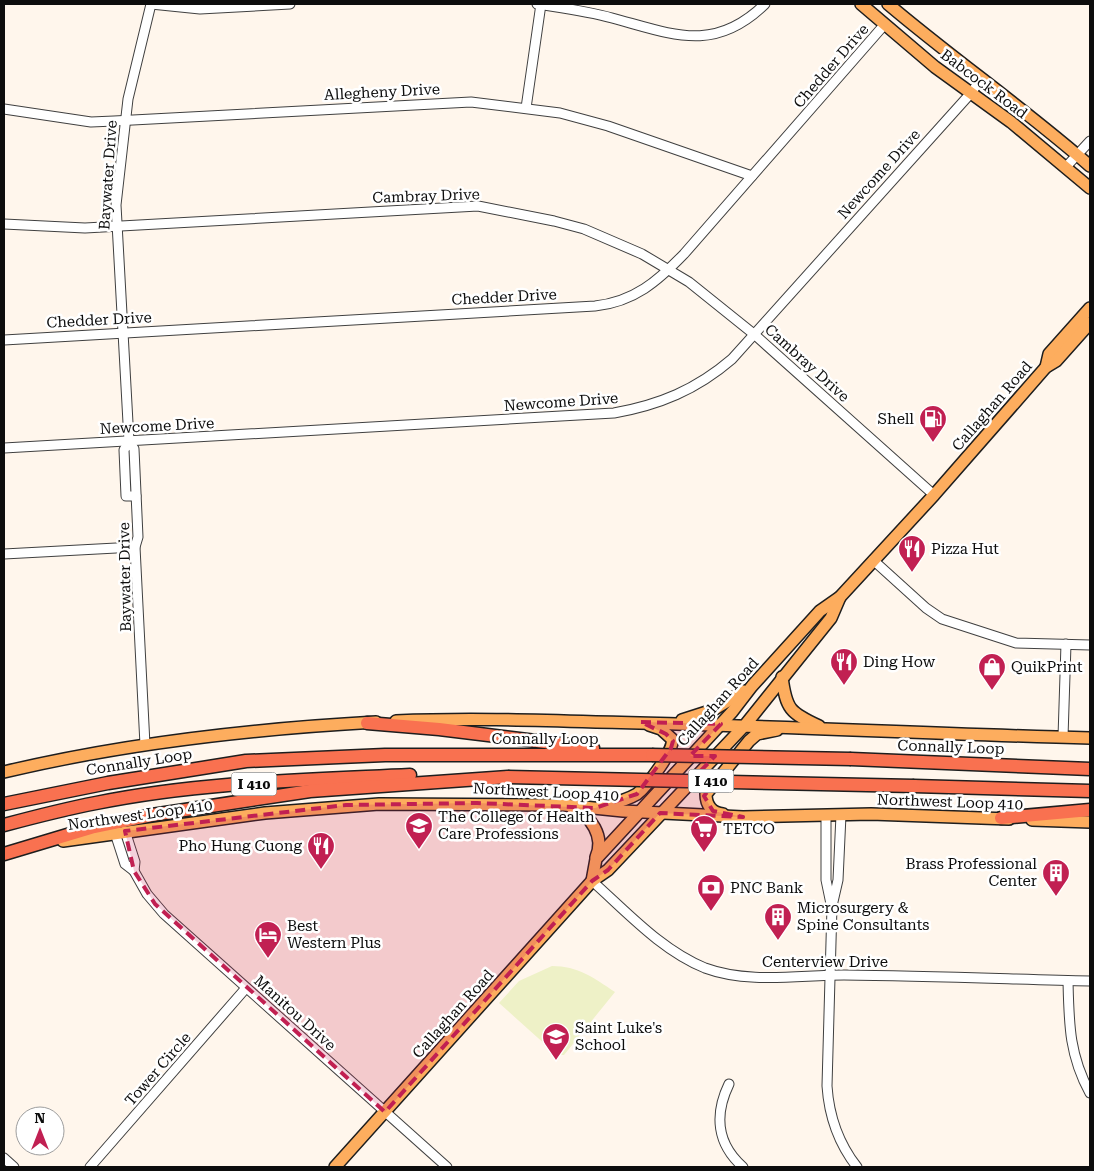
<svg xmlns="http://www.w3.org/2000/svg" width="1094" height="1171" font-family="'Roboto Serif',serif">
  <rect width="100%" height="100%" fill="#fff6ec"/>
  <path fill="#eef1c7" d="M 552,966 C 578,966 594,978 615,992 L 564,1055 L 557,1055 L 499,1003 L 519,981 Z"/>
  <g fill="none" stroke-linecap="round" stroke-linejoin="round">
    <defs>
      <g id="minor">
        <path d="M 151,4 L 200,9 L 290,4"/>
        <path d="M 537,4 C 562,8 587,11 612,18 C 672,34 714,54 765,4"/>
        <path d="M 526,108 L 541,4"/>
        <path d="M 4,109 L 91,122 L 114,121 L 471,102 L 560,113 L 608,126 L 752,176"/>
        <path d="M 1065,168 L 1090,141"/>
        <path d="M 4,224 L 85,228 L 478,206 L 554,221 L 584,229 L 642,254 L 689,282 L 755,335 L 934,495"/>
        <path d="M 4,340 L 595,306 C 634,302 658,281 684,254 L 885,24"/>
        <path d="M 129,441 L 124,450 L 126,496 L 136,496"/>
        <path d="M 4,448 L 614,413 C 659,405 696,390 732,359 L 971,93 L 981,79"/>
        <path d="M 4,554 L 135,547"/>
        <path d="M 873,560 L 926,608 L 942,619 L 1016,643 L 1090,645"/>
        <path d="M 1063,737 L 1066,644"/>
        <path d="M 145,745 L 135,547 L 138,537 L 134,449 L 129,441 L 116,205 L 128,99 L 151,4"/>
        <path d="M 826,815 L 826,880 L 831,904"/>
        <path d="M 841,815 L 838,880 L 832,906 L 827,1086 C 829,1116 839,1144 857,1167"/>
        <path d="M 125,831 L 135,862 L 134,871"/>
        <path d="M 115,833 L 125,864 L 134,871 L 147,894 L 164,914 L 447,1167"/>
        <path d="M 592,881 C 627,912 661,950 705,968 C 748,984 799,975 844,975 C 926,976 1008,979 1090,981"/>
        <path d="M 1068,981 C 1069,1023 1069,1055 1090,1093"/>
        <path d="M 729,1084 C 714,1115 717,1144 743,1167"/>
        <path d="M 4,1158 L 14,1167"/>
        <path d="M 90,1167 L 246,988"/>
      </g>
      <g id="major">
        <path d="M 861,4 L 935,67 L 1011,122 L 1090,188"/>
        <path d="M 888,4 C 954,60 1025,109 1090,166"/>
        <path d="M 1046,367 L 1049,354 L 1090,308"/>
        <path d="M 782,677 C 786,709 790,713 819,726"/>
        <path d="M 682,720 L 713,710 L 744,691"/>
        <path d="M 396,721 C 463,718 530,720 596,722 C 761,725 926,734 1090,738"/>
        <path d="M 4,772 C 125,743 251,729 376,722"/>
        <path d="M 604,806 C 615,803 627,800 637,794 C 647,786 675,750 672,739 L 661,729 L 649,725"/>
        <path d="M 572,808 C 591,815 605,837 596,857"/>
        <path d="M 723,814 C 712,813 706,805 706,794 L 749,741 L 757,734 L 777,730"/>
        <path d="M 1032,820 L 1090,822"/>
        <path d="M 63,841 L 265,813 L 379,804 L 564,805 L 623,811 L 743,817 L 871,814 L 1009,819"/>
        <path d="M 592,881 L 596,859 L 732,712 L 752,686 L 820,611 L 840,597 L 934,495 L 1046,367 L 1056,361 L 1090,323"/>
        <path d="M 335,1167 L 592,881 L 608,870 L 746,724 L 831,618 L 840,597"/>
      </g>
      <g id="highway">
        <path d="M 367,723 L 439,729 L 593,748"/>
        <path d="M 851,759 L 1090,769"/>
        <path d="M 914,786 L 1090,791"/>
        <path d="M 4,804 L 108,783 L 246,761 L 385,755 L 652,755"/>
        <path d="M 1001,818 L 1090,810"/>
        <path d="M 4,825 C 34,817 65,809 96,803 C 199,782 306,780 410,775"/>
        <path d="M 4,854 L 94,827 L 152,815 L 310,791 L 508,777"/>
      </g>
    </defs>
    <use href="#minor" stroke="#404040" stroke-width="11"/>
    <use href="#major" stroke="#1e1e1e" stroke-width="14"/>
    <use href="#highway" stroke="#1e1e1e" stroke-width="15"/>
    <use href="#minor" stroke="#fff" stroke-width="9"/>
    <use href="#major" stroke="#fdad5e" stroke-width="11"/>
    <use href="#highway" stroke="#f97150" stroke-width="12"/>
    <defs>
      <g id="highway-bridge">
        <path d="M 652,755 L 851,759"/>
        <path d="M 508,777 L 914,786"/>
      </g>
    </defs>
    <use href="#highway-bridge" stroke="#1e1e1e" stroke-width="15" stroke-linecap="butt"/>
    <use href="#highway-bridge" stroke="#f97150" stroke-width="12"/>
  </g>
  <path fill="#c12052" fill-opacity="0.2" stroke="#c12052" stroke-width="4" stroke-dasharray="10 6" stroke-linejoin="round" d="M 641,722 L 721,724 L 690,756 L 715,756 L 691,781 L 716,781 L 704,796 L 713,811 L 743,817 L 660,813 L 608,870 L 592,881 L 385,1112 L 155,904 L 134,871 L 125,831 L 346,805 L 477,803 L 595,808 L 637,794 L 671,748 L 673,741 L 666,734 Z"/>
  <defs>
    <symbol id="fuel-pin" viewBox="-11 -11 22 30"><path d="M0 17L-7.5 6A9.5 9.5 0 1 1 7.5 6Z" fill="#c12052" stroke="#fff"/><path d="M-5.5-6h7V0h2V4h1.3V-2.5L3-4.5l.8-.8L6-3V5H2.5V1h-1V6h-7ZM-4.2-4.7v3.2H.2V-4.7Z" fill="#fff"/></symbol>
    <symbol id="restaurant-pin" viewBox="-11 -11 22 30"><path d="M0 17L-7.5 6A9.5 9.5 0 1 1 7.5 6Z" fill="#c12052" stroke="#fff"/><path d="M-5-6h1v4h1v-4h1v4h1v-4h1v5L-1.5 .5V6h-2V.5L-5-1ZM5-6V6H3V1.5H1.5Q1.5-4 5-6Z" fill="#fff"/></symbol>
    <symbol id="shop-pin" viewBox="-11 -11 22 30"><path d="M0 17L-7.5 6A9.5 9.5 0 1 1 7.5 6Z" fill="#c12052" stroke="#fff"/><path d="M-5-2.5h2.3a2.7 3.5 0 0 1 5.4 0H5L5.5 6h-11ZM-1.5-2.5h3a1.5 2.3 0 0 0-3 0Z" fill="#fff"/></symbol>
    <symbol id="university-pin" viewBox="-11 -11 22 30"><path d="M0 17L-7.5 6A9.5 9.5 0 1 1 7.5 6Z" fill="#c12052" stroke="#fff"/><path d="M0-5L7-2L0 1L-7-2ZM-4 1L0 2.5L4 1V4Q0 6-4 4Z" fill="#fff"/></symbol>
    <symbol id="supermarket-pin" viewBox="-11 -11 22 30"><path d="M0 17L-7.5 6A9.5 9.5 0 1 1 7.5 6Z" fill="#c12052" stroke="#fff"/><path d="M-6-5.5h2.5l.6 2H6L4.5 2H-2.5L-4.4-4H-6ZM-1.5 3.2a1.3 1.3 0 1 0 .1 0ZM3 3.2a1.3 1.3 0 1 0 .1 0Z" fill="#fff"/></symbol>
    <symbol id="building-pin" viewBox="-11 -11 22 30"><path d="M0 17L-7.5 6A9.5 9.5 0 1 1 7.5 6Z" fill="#c12052" stroke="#fff"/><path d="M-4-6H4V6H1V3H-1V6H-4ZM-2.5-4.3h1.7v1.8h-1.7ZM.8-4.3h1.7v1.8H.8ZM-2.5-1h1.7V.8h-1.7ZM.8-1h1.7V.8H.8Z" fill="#fff"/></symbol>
    <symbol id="bank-pin" viewBox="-11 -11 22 30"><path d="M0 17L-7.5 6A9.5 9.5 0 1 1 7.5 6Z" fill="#c12052" stroke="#fff"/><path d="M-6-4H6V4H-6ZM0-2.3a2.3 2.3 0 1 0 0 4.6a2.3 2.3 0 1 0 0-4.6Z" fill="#fff"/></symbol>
    <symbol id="hotel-pin" viewBox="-11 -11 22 30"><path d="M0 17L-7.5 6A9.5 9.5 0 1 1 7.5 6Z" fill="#c12052" stroke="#fff"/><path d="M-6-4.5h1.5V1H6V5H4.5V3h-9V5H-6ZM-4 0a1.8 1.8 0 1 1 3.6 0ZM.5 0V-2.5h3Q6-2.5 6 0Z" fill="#fff"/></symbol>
    <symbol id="school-pin" viewBox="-11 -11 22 30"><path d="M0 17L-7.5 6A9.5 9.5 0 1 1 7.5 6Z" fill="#c12052" stroke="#fff"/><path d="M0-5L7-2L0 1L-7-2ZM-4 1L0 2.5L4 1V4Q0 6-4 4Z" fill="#fff"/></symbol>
  </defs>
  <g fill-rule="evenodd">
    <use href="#fuel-pin" x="917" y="403" width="32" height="43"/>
    <use href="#restaurant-pin" x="896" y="533" width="32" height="43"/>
    <use href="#restaurant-pin" x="828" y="646" width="32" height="43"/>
    <use href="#shop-pin" x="976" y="651" width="32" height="43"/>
    <use href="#university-pin" x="403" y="810" width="32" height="43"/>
    <use href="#supermarket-pin" x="688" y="813" width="32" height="43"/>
    <use href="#restaurant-pin" x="305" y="830" width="32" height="43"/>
    <use href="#building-pin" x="1040" y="857" width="32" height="43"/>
    <use href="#bank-pin" x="695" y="872" width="32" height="43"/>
    <use href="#building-pin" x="762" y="901" width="32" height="43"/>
    <use href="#hotel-pin" x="252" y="919" width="32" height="43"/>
    <use href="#school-pin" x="540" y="1021" width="32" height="43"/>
  </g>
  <g text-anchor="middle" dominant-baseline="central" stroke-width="5" stroke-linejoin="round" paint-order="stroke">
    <g fill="#fff" stroke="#565656" stroke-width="1">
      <rect x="688.5" y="769.5" width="45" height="23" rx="4"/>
      <rect x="231.5" y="772.5" width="45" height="23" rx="4"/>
    </g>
    <g font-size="14" font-weight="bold" fill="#0d0d0d">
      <text x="711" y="781">I 410</text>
      <text x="254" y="784">I 410</text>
    </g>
    <g font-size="15" fill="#0d0d0d" stroke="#fff">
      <text transform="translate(831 66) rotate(-49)">Chedder Drive</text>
      <text transform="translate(984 84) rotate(37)">Babcock Road</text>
      <text transform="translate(382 92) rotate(-3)">Allegheny Drive</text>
      <text transform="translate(879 174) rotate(-48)">Newcome Drive</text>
      <text transform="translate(108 175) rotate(-86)">Baywater Drive</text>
      <text transform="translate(426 196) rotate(-2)">Cambray Drive</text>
      <text transform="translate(504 297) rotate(-3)">Chedder Drive</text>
      <text transform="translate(99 320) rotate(-3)">Chedder Drive</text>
      <text transform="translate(807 363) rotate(42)">Cambray Drive</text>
      <text transform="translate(561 402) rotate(-4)">Newcome Drive</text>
      <text transform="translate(992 406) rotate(-49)">Callaghan Road</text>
      <text transform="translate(157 426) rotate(-3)">Newcome Drive</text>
      <text transform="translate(125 577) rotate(-91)">Baywater Drive</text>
      <text transform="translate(718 702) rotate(-48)">Callaghan Road</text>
      <text x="545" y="739">Connally Loop</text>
      <text transform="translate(951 747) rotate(2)">Connally Loop</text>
      <text transform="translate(139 762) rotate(-9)">Connally Loop</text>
      <text transform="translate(546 792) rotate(3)">Northwest Loop 410</text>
      <text transform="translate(950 802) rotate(2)">Northwest Loop 410</text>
      <text transform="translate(140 815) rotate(-8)">Northwest Loop 410</text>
      <text x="825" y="962">Centerview Drive</text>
      <text transform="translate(295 1013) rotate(42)">Manitou Drive</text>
      <text transform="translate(453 1014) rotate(-48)">Callaghan Road</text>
      <text transform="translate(158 1069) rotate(-49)">Tower Circle</text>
    </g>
    <g font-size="15" fill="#0d0d0d" stroke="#fff" text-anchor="start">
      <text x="914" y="419" text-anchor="end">Shell</text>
      <text x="931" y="549">Pizza Hut</text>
      <text x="863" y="662">Ding How</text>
      <text x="1011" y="667">QuikPrint</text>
      <text x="438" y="817">The College of Health<tspan x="438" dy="17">Care Professions</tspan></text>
      <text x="723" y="829">TETCO</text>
      <text x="302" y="846" text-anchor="end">Pho Hung Cuong</text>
      <text x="1037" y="864" text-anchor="end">Brass Professional<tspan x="1037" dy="17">Center</tspan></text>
      <text x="730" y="888">PNC Bank</text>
      <text x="797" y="908">Microsurgery &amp;<tspan x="797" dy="17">Spine Consultants</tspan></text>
      <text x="287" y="926">Best<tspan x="287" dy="17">Western Plus</tspan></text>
      <text x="575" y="1028">Saint Luke's<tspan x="575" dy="17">School</tspan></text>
    </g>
  </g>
  <rect width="1094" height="1171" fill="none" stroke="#0d0d0d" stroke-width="10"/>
  <g transform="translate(40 1131)"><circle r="24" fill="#ffffff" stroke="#9e9e9e"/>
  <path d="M0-4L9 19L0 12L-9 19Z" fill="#c12052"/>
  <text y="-8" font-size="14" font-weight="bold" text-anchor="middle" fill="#0d0d0d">N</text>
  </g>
</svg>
